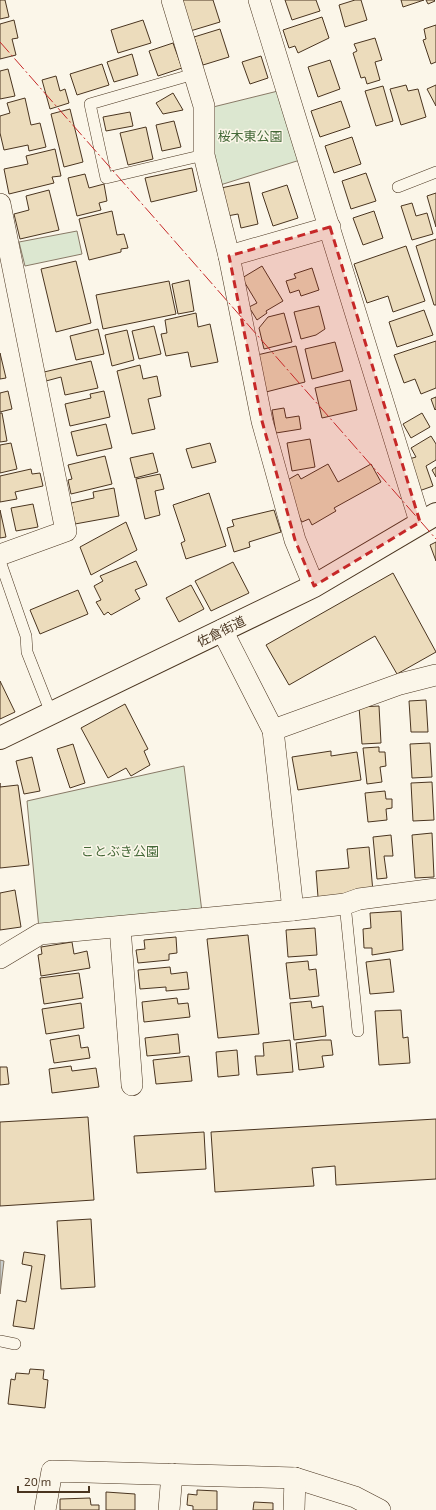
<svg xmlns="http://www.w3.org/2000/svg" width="436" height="1510" font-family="'Exo 2','Noto Sans JP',sans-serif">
  <rect width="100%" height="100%" fill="#fbf6e9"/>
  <g fill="#dce7d0" stroke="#887966">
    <path d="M 278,91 L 300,160 L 217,186 L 209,108 Z"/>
    <path d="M 77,231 L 82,254 L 25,266 L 19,242 Z"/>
    <path d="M 184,766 L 202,912 L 39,929 L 27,801 Z"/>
  </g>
  <path fill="#c9cecd" stroke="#887966" d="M 0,1260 L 4,1261 L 0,1294 Z"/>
  <g fill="#ecdcbc" stroke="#4a3520">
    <path d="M 0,0 L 5,0 L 9,17 L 0,19 Z"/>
    <path d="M 178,0 L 213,0 L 220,22 L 187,32 Z"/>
    <path d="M 285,0 L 316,0 L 320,11 L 292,20 Z"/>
    <path d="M 355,0 L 361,0 L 367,20 L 345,27 L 339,5 Z"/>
    <path d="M 401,0 L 424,0 L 403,7 Z"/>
    <path d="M 426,0 L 434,0 L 435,1 L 428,4 Z"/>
    <path d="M 322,17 L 329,38 L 298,53 L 295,46 L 289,48 L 283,30 Z"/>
    <path d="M 14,20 L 18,38 L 12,39 L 16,55 L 0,59 L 0,24 Z"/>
    <path d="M 143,20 L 151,43 L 118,53 L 111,30 Z"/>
    <path d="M 436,25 L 436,62 L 431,64 L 423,40 L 426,39 L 424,29 Z"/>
    <path d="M 220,29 L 229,57 L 203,65 L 194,37 Z"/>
    <path d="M 375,38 L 382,60 L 375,62 L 380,80 L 367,84 L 365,77 L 361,78 L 353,53 L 357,51 L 354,44 Z"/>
    <path d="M 173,43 L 182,68 L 158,76 L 149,51 Z"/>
    <path d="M 132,54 L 138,75 L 114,82 L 107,62 Z"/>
    <path d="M 261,56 L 268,78 L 250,84 L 242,62 Z"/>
    <path d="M 330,60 L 340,89 L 318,97 L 308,67 Z"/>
    <path d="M 102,64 L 109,85 L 77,95 L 70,74 Z"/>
    <path d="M 8,69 L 15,96 L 0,99 L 0,71 Z"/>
    <path d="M 56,76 L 60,91 L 65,89 L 69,103 L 50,109 L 42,80 Z"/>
    <path d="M 406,85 L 408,91 L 418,89 L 426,117 L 401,125 L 390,89 Z"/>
    <path d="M 436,85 L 436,106 L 427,89 Z"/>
    <path d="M 383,86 L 393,121 L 376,126 L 365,91 Z"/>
    <path d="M 173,93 L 183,110 L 163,114 L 156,103 Z"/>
    <path d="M 25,98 L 31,125 L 40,123 L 46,147 L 29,151 L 28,145 L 4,150 L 0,133 L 0,116 L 10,113 L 7,103 Z"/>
    <path d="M 341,101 L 350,127 L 320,137 L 311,111 Z"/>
    <path d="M 70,109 L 83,162 L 64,167 L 51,114 Z"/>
    <path d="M 130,112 L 133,126 L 106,131 L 103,117 Z"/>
    <path d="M 174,121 L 181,147 L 162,151 L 156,125 Z"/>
    <path d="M 146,127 L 153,159 L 128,165 L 120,133 Z"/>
    <path d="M 352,137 L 361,164 L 334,173 L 325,146 Z"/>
    <path d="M 55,149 L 61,176 L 52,177 L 54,183 L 9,194 L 4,169 L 28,164 L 26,156 Z"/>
    <path d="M 192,168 L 197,191 L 151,202 L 145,178 Z"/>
    <path d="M 366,173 L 376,201 L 351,209 L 342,181 Z"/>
    <path d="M 85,174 L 89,188 L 104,184 L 107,201 L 99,203 L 101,210 L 77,216 L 68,178 Z"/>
    <path d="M 249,182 L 258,224 L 241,228 L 238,214 L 227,216 L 221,188 Z"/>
    <path d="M 287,185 L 298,218 L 273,226 L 262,193 Z"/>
    <path d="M 49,190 L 59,230 L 20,239 L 14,214 L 29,210 L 26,196 Z"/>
    <path d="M 436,193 L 436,227 L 427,196 Z"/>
    <path d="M 412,203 L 416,216 L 427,213 L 433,234 L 412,240 L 401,206 Z"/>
    <path d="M 112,211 L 117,235 L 124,234 L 128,248 L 121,249 L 121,252 L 89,260 L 79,219 Z"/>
    <path d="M 374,211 L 383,238 L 363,245 L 353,218 Z"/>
    <path d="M 436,239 L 436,305 L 434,305 L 416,246 Z"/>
    <path d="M 406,246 L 425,301 L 393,312 L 388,296 L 367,303 L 354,264 Z"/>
    <path d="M 76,261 L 91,323 L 56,332 L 41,269 Z"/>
    <path d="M 262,266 L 283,301 L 266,311 L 267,313 L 257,320 L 249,307 L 257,303 L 242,278 Z"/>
    <path d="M 312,268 L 319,290 L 301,296 L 299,290 L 290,293 L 286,281 L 296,278 L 294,274 Z"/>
    <path d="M 189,280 L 194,311 L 178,314 L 172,284 Z"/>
    <path d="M 169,281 L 176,314 L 103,329 L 96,295 Z"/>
    <path d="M 319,306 L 325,329 L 316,335 L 301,339 L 294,312 Z"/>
    <path d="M 424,310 L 433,335 L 397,347 L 389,322 Z"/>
    <path d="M 196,313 L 198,327 L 210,324 L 218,362 L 191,367 L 188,352 L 166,356 L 161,334 L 167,333 L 165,320 Z"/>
    <path d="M 284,313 L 292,342 L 264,349 L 259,328 L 268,317 Z"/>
    <path d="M 154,326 L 161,354 L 139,359 L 132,331 Z"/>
    <path d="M 98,329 L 104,354 L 76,360 L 70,336 Z"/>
    <path d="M 127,330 L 134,360 L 112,366 L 105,335 Z"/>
    <path d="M 436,341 L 436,388 L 421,394 L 415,379 L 404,383 L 394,355 Z"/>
    <path d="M 335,342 L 343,371 L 312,379 L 305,349 Z"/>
    <path d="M 296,346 L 305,382 L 266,392 L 257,355 Z"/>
    <path d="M 0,353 L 6,378 L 0,379 Z"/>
    <path d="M 91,361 L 98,388 L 65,395 L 61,377 L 46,381 L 44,372 Z"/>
    <path d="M 140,365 L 143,379 L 157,376 L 161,396 L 148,399 L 155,429 L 132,434 L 117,371 Z"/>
    <path d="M 350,380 L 357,410 L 322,418 L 315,388 Z"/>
    <path d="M 8,391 L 12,409 L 0,412 L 0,393 Z"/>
    <path d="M 104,391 L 110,417 L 70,426 L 65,404 L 91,398 L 90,394 Z"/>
    <path d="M 436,397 L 436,409 L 435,410 L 431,399 Z"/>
    <path d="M 284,408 L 286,418 L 299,416 L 301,429 L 276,433 L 272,410 Z"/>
    <path d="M 0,413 L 2,413 L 7,441 L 0,442 Z"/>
    <path d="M 422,413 L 430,427 L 411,438 L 403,424 Z"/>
    <path d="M 106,424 L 112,448 L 77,456 L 71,432 Z"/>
    <path d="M 431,436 L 436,444 L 436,460 L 426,466 L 433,486 L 419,491 L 409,459 L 416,457 L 411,448 Z"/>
    <path d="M 310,439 L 315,467 L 292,471 L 287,443 Z"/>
    <path d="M 11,443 L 17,469 L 0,473 L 0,445 Z"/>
    <path d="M 210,443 L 216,462 L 192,468 L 186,449 Z"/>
    <path d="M 153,453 L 158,472 L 135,478 L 130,458 Z"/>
    <path d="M 105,456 L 112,484 L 71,494 L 68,480 L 72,479 L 68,465 Z"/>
    <path d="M 328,464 L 338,482 L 371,464 L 381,482 L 334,508 L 336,511 L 312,525 L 309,519 L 302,522 L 290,501 L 284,482 L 298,474 L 301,479 Z"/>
    <path d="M 436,467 L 436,477 L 432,470 Z"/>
    <path d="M 31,469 L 32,474 L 40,473 L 43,486 L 15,492 L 17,499 L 0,502 L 0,476 Z"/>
    <path d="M 160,474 L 164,489 L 155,491 L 160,515 L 145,519 L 136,479 Z"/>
    <path d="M 114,488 L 119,516 L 75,524 L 71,503 L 94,498 L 93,492 Z"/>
    <path d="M 209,493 L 226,546 L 186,559 L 181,543 L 185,541 L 173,505 Z"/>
    <path d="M 33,504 L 38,527 L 16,531 L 11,508 Z"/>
    <path d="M 0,510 L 6,537 L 0,538 Z"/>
    <path d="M 274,510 L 281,532 L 249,542 L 250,547 L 234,552 L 227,528 L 234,526 L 232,520 Z"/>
    <path d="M 126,522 L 137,550 L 91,575 L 80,547 Z"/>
    <path d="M 436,542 L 436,561 L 430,545 Z"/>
    <path d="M 136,561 L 147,585 L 135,590 L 140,599 L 111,615 L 108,612 L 104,615 L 96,602 L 101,600 L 94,586 L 103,581 L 100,576 Z"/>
    <path d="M 233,562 L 249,593 L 211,611 L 195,581 Z"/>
    <path d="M 393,573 L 436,652 L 397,674 L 375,636 L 289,685 L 266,645 Z"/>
    <path d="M 191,585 L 204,609 L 179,622 L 166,598 Z"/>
    <path d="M 78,590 L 88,614 L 40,634 L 30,610 Z"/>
    <path d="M 0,681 L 15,712 L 0,719 Z"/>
    <path d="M 426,700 L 428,732 L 411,732 L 409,701 Z"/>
    <path d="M 125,704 L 148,749 L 144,751 L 150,765 L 131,776 L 126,768 L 108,778 L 81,728 Z"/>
    <path d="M 379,706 L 381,743 L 362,744 L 359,707 Z"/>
    <path d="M 430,743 L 432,777 L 412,778 L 410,744 Z"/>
    <path d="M 73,744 L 85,783 L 70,788 L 57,749 Z"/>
    <path d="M 379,747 L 379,752 L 385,752 L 386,766 L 380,767 L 382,782 L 367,784 L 363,748 Z"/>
    <path d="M 331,751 L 331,756 L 357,752 L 361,780 L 298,790 L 292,757 Z"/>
    <path d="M 32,757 L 40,791 L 24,794 L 16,761 Z"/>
    <path d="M 432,782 L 434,820 L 413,821 L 411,783 Z"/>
    <path d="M 0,783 L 0,787 L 18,785 L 29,865 L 0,868 Z"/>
    <path d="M 385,791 L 386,799 L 392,799 L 392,808 L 386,809 L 387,820 L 368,822 L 365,793 Z"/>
    <path d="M 432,833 L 434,877 L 415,878 L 412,835 Z"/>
    <path d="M 391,835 L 393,856 L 384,856 L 387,878 L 377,879 L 373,837 Z"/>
    <path d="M 369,847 L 373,892 L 318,897 L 316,871 L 349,868 L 347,849 Z"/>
    <path d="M 15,890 L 21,927 L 0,930 L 0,893 Z"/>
    <path d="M 401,911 L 403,950 L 372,955 L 372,948 L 364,948 L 363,929 L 371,928 L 370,913 Z"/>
    <path d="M 315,928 L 317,955 L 288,957 L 286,930 Z"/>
    <path d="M 248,935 L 259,1034 L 218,1038 L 207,939 Z"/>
    <path d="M 176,937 L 177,953 L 169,954 L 169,960 L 138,963 L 136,950 L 145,949 L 144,940 Z"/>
    <path d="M 72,942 L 74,954 L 87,951 L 90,968 L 41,976 L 38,955 L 42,954 L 41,947 Z"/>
    <path d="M 390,959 L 394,992 L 370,994 L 366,962 Z"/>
    <path d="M 308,961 L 309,970 L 316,969 L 319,996 L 290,999 L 286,963 Z"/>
    <path d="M 170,967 L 171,974 L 187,972 L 189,989 L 166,991 L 166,987 L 140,989 L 138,970 Z"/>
    <path d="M 79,973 L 83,998 L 44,1004 L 40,978 Z"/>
    <path d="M 177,998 L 178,1004 L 188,1003 L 190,1017 L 144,1022 L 142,1002 Z"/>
    <path d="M 311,1001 L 312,1008 L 323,1006 L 326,1036 L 294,1040 L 290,1003 Z"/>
    <path d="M 81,1003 L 84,1028 L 46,1034 L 42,1009 Z"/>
    <path d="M 401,1010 L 403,1038 L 408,1037 L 410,1063 L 379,1065 L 375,1011 Z"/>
    <path d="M 178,1034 L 180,1053 L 147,1056 L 145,1038 Z"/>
    <path d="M 79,1035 L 81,1048 L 88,1047 L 90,1058 L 54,1063 L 50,1040 Z"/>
    <path d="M 290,1040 L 293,1072 L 257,1075 L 255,1056 L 264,1056 L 263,1043 Z"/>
    <path d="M 321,1040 L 331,1040 L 333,1055 L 322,1056 L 324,1067 L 299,1070 L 296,1043 Z"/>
    <path d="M 237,1050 L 239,1075 L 218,1077 L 216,1052 Z"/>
    <path d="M 189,1056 L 192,1081 L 156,1084 L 153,1060 Z"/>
    <path d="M 71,1066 L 72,1071 L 96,1068 L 99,1087 L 52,1093 L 49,1069 Z"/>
    <path d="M 0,1067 L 7,1067 L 9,1084 L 0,1085 Z"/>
    <path d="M 88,1117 L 94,1200 L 0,1206 L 0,1122 Z"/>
    <path d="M 436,1119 L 436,1179 L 336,1185 L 335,1166 L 312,1168 L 314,1186 L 215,1192 L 211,1132 Z"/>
    <path d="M 204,1132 L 206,1169 L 137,1173 L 134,1136 Z"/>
    <path d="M 91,1219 L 95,1287 L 61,1289 L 57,1221 Z"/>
    <path d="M 24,1252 L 45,1255 L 34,1329 L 13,1326 L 17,1300 L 26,1302 L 32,1266 L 22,1264 Z"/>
    <path d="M 30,1369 L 44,1370 L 43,1379 L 48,1380 L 45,1408 L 8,1404 L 11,1379 L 15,1380 L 16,1373 L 29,1374 Z"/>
    <path d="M 197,1490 L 217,1491 L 217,1510 L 193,1510 L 193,1506 L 187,1505 L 188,1494 L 197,1495 Z"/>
    <path d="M 106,1492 L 135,1494 L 135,1510 L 106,1510 Z"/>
    <path d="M 90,1498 L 91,1505 L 99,1505 L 99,1510 L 60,1510 L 60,1499 Z"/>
    <path d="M 254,1502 L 273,1503 L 273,1510 L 253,1510 Z"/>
  </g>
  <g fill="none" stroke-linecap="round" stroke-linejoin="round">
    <defs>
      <g id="service">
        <path d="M 194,74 L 90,104 L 106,178 L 204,155"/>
        <path d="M 398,187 L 436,172"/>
        <path d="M 0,561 L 26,636 L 27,652 L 51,713"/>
        <path d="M 345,904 L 358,1031"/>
        <path d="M 0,1341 L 15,1344"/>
      </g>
      <g id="minor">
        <path d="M 172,0 L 204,106 L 204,155 L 229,256 L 262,421 L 295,540 L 314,586"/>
        <path d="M 259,0 L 420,522"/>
        <path d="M 0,204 L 66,531 L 0,555"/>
        <path d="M 229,256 L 330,227"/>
        <path d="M 222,630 L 273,730 L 293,910"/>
        <path d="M 273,730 L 400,684 L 436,675"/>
        <path d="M 120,927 L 132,1085"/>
        <path d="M 0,958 L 40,934 L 293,910 L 345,904 L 359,899 L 436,889"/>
        <path d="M 45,1510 L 52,1471 L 295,1478 L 355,1497 L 380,1510"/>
        <path d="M 169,1510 L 172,1474"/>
        <path d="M 294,1510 L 295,1478"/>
      </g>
      <path id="trunk" d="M 0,738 L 314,586 L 436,514"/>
    </defs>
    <use href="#service" stroke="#4a3520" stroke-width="12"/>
    <use href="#minor" stroke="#4a3520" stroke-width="22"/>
    <use href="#trunk" stroke="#4a3520" stroke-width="24"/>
    <use href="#service" stroke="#fbf6e9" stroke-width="11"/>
    <use href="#minor" stroke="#fbf6e9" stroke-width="21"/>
    <use href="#trunk" stroke="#fbf6e9" stroke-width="22"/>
    <path stroke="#c62828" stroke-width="1" stroke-dasharray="14 3 2 3" stroke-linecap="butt" d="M 0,42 L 436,539"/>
  </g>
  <path fill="#c62828" fill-opacity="0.2" stroke="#c62828" stroke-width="3" stroke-dasharray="8 5" stroke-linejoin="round" d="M 330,227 L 420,522 L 314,586 L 295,540 L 262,421 L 229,256 Z"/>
  <g text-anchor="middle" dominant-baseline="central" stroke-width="3" stroke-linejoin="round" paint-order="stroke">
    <g font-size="13" fill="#436837" stroke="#fbf6e9">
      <text x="250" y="136">桜木東公園</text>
      <text x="120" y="851">ことぶき公園</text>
    </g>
    <g font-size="13" fill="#4a3520" stroke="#fbf6e9">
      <text transform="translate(221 631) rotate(-26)">佐倉街道</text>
    </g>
  </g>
  <path d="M18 1486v6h71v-6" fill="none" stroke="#4a3520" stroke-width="2"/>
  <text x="24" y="1486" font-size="12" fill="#4a3520" stroke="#fbf6e9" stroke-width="3" paint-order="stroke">20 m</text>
</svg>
